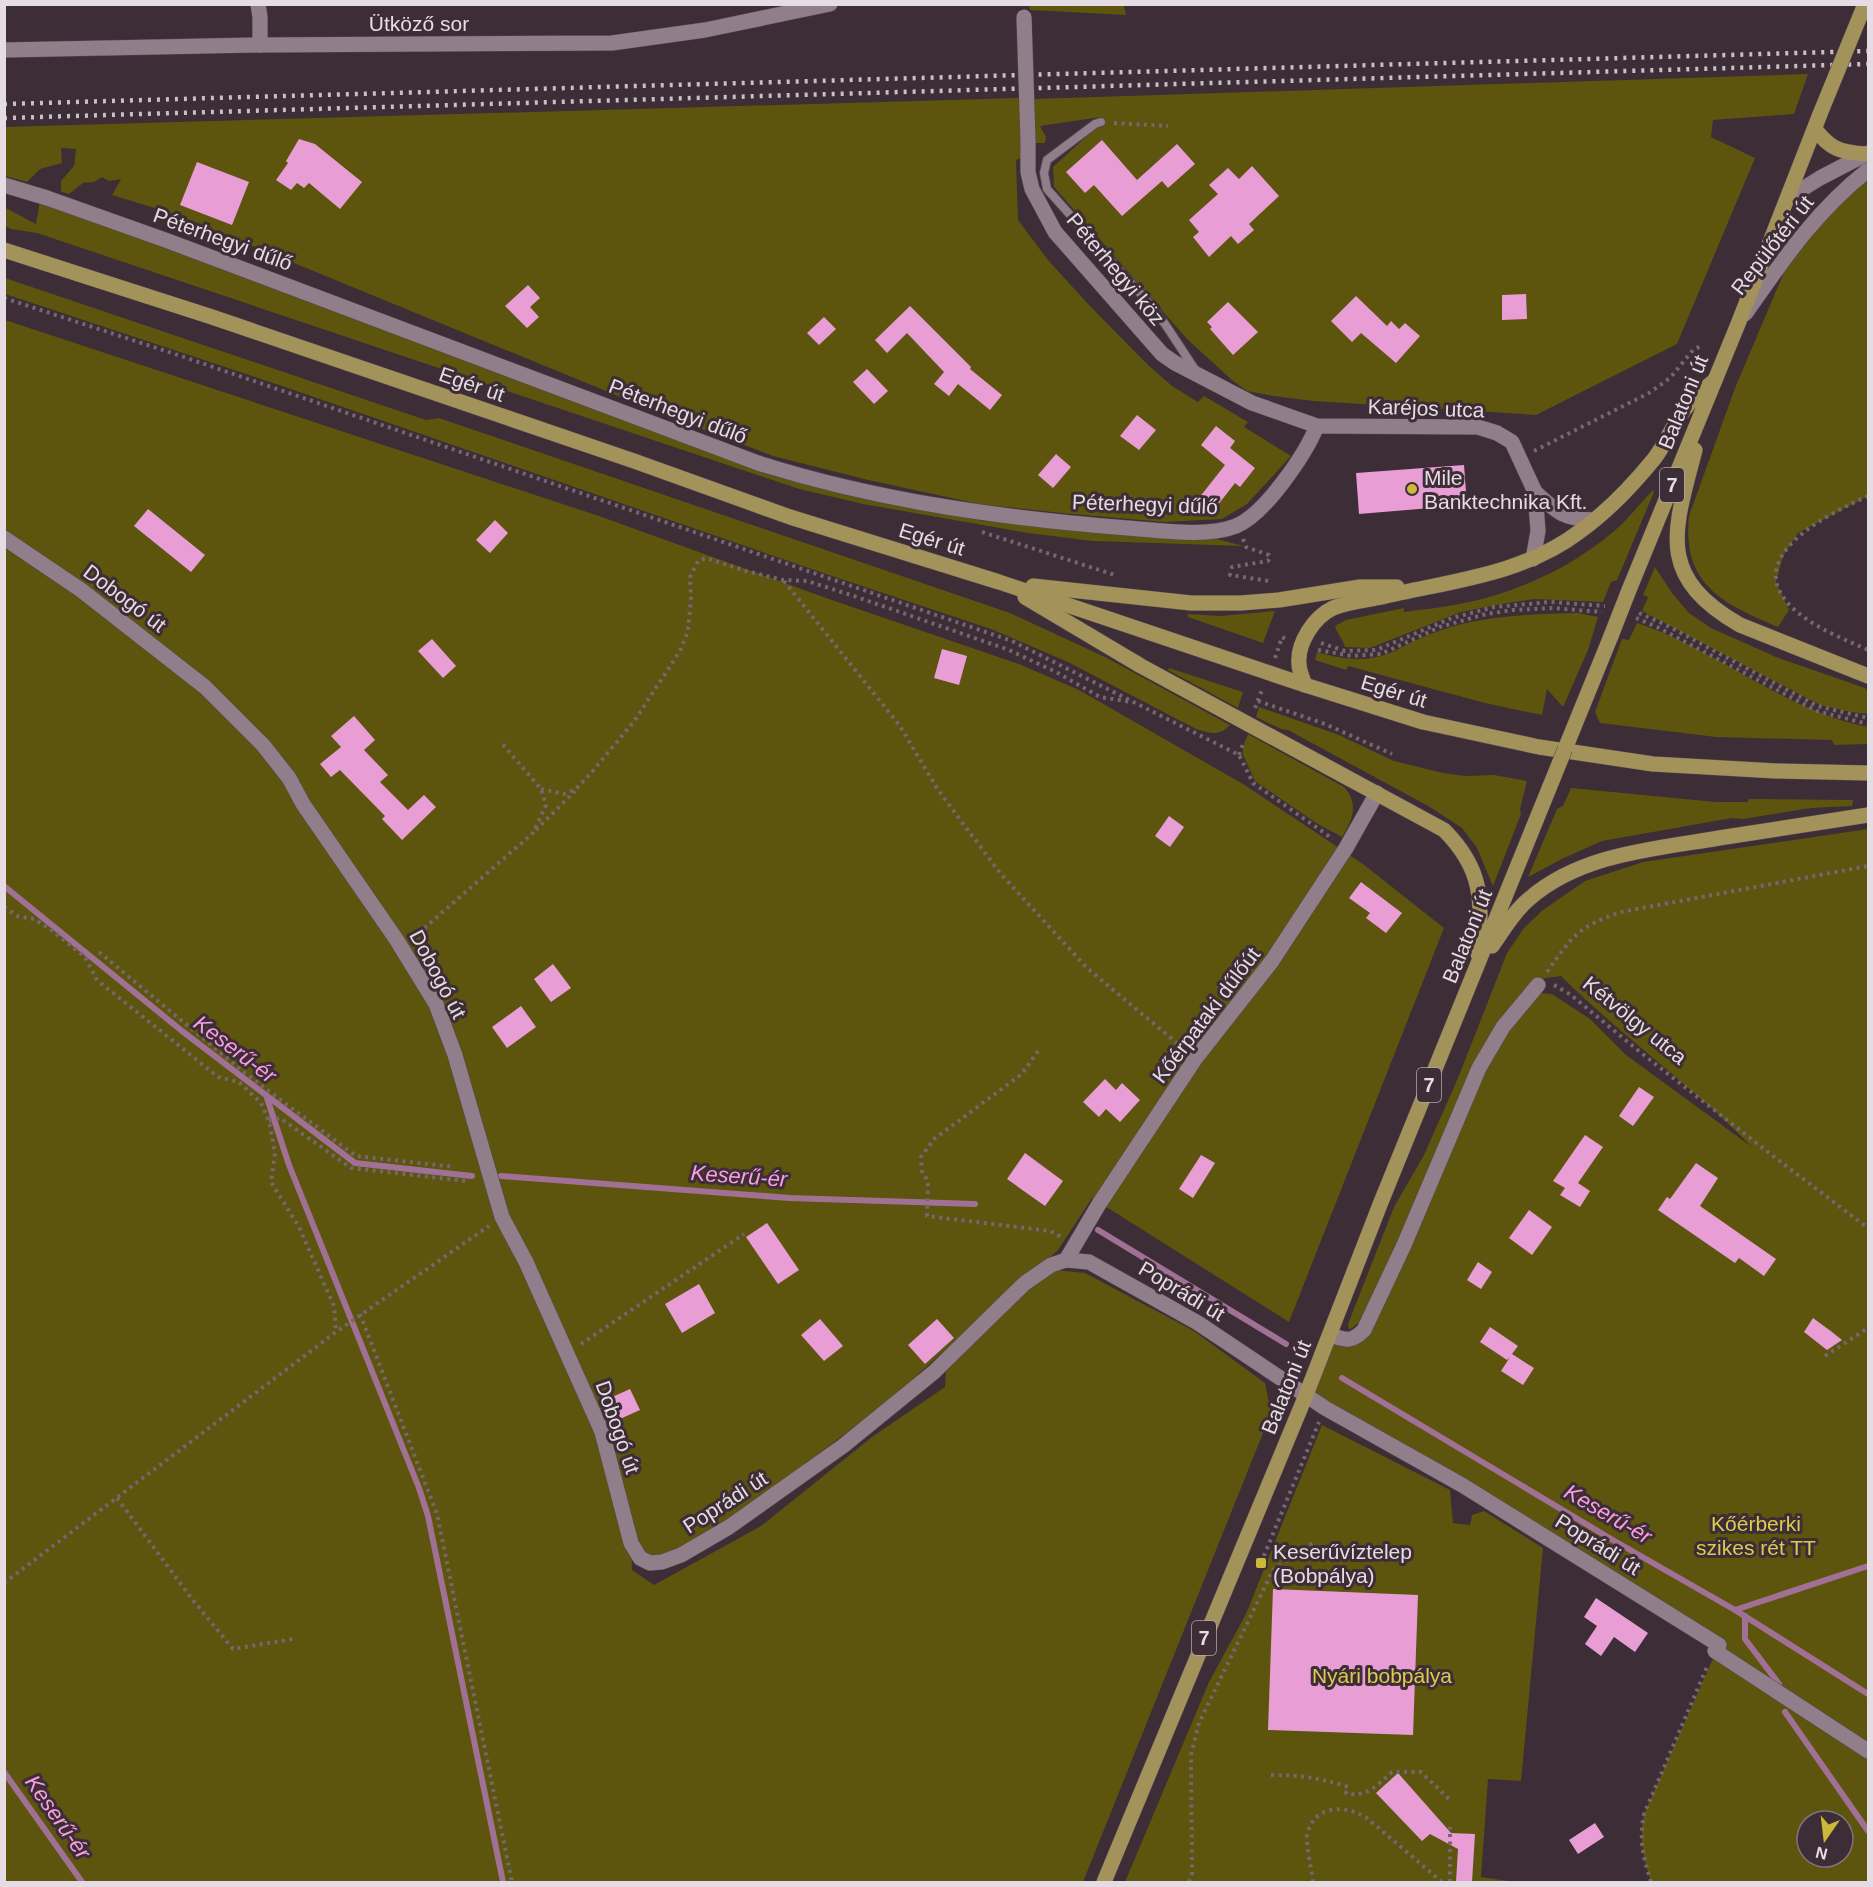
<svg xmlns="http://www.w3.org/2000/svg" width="1873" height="1887" font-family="Arial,sans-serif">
  <rect width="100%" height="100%" fill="#3c2d37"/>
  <g fill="#5d540e" fill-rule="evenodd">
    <path d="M 1029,5 L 1029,4 L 1128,5 L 1124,6 L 1126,15 L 1030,10 Z"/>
    <path d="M 1808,74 L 1794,114 L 1713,120 L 1711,137 L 1755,158 L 1677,344 L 1536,415 L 1313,401 L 1274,396 L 1247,391 L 1233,381 L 1187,339 L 1054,187 L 1053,167 L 1100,124 L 1101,117 L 1040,126 L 1046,137 L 1045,143 L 1035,143 L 1034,99 Z"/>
    <path d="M 1021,98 L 1022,158 L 1016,160 L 1018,220 L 1048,260 L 1088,304 L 1148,365 L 1172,386 L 1198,402 L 1204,396 L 1248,422 L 1244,427 L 1291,456 L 1247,504 L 1222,519 L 1164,522 L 1061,513 L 979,504 L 868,480 L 773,456 L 657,412 L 177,215 L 112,195 L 121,179 L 109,181 L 102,177 L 94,182 L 83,183 L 69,194 L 61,192 L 61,181 L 74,166 L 76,149 L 61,148 L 62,163 L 40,169 L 27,182 L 5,176 L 4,127 Z"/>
    <path d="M 1868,180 L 1868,496 L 1798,533 L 1783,556 L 1776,582 L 1789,610 L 1778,627 C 1721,603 1682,584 1689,516 L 1735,388 L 1785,270 L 1837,203 Z"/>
    <path d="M 40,201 L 508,376 L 933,511 L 983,521 L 1216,539 L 1244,546 L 1093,541 L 1028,533 L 863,504 L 799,489 L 37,233 L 11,229 L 5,226 L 4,207 L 36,224 Z"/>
    <path d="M 5,278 L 426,420 L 439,418 L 1010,613 L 1107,658 L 1230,725 C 1219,737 1210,733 1196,729 L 1068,662 L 991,629 L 826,574 L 282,386 L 5,294 Z"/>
    <path d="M 5,320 L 599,516 L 829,599 L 1019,664 L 1079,690 L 1243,784 L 1363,864 L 1444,928 L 1289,1322 L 1092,1198 L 1058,1250 L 888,1401 L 817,1455 L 729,1527 L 662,1562 L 631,1545 L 632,1570 L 654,1585 L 761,1526 L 872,1437 L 945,1387 L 946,1368 L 1026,1286 L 1055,1270 L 1085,1273 L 1194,1331 L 1265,1383 L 1271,1413 L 1083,1882 L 5,1882 Z"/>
    <path d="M 1653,490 L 1654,492 L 1617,580 L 1611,582 L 1603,602 L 1534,599 L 1501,604 L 1461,612 L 1370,648 L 1345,647 C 1343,639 1337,634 1335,626 L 1346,620 L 1404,608 L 1404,612 C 1423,609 1441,608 1459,604 C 1518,593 1578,565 1622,524 C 1633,513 1642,501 1653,490 Z"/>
    <path d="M 1655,567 L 1672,593 L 1689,613 L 1711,628 L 1776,657 L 1865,688 L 1868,692 L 1868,714 L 1851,712 L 1820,705 L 1642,611 L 1648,597 L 1643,595 Z"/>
    <path d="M 1275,611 L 1263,643 L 1188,617 L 1187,614 L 1221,616 Z"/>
    <path d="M 1578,613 L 1598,617 L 1588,650 L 1563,707 L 1547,689 L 1542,715 L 1485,703 L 1348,666 L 1346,670 L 1315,660 L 1317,652 C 1338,658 1359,662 1381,656 C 1394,653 1406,644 1419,639 C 1429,634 1442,630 1454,626 C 1494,615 1537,614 1578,613 Z"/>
    <path d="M 1637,623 C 1717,649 1784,711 1868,727 L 1868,744 L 1834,745 L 1832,740 L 1716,737 L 1600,723 L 1595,712 L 1622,639 L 1629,640 Z"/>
    <path d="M 1169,668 L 1243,692 L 1238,708 L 1168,670 Z"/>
    <path d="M 1259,707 L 1339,735 L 1394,761 L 1443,773 L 1465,776 L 1494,775 L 1527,781 L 1520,809 L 1521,814 L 1493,886 L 1477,848 L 1462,828 L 1430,807 L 1288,730 L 1281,729 L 1256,717 Z"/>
    <path d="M 1248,734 L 1344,787 C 1359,804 1353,819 1342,837 L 1316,823 L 1255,781 L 1243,755 L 1243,746 Z"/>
    <path d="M 1571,788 L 1716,802 L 1748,802 L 1749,799 L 1853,800 L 1852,806 L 1811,808 L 1743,819 L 1732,818 L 1602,841 L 1564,858 L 1528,877 L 1557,809 L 1563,806 Z"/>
    <path d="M 1868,829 L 1868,1882 L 1651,1882 C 1643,1856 1639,1842 1644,1814 L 1719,1645 L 1306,1395 L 1330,1335 L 1364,1330 L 1479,1068 L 1539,993 L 1552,994 L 1590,1019 L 1626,1055 L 1752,1147 C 1693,1086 1621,1036 1561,976 L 1539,979 L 1495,1032 L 1416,1198 L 1370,1304 L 1360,1322 L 1349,1330 L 1348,1324 L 1394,1207 L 1424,1155 L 1458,1078 L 1507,953 L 1524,928 L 1543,910 L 1585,881 L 1643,862 ZM 1807,1821 L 1843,1821 L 1843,1857 L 1807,1857 Z"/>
    <path d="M 1322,1425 L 1450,1490 L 1453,1523 L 1470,1525 L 1472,1515 L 1484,1511 L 1543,1548 L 1521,1781 L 1488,1779 L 1481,1877 L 1515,1882 L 1125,1882 L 1209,1682 L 1246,1614 Z"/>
  </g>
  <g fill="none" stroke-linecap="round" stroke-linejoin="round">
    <g stroke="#a17095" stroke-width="6">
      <path d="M 4,886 L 182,1031 L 355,1163 L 472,1176"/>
      <path d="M 266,1095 L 289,1165 L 419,1488 L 428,1516 L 503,1882"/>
      <path d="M 501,1176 L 790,1198 L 975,1204"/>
      <path d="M 1098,1230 L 1286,1344"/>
      <path d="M 1342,1378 L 1611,1539 L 1735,1610 L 1868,1566"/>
      <path d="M 1735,1610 L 1868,1694"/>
      <path d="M 1745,1616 L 1745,1639 L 1779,1684"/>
      <path d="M 1785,1712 L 1868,1831"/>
      <path d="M 4,1772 L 82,1882"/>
    </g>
  </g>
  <g fill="#e89ed5">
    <path d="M 299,139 L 315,144 L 362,182 L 340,209 L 309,183 L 304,188 L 297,183 L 291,190 L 276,180 L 288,163 L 286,161 Z"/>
    <path d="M 1102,140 L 1137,180 L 1177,144 L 1195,164 L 1168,188 L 1162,181 L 1122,216 L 1094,185 L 1085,193 L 1066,172 Z"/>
    <path d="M 197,162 L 249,182 L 232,225 L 180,205 Z"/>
    <path d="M 1252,166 L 1279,196 L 1249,224 L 1254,230 L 1238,244 L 1231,236 L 1209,257 L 1193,237 L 1199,232 L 1189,220 L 1218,194 L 1209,185 L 1228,168 L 1239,179 Z"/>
    <path d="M 528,285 L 540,298 L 530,307 L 539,317 L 527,328 L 505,306 Z"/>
    <path d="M 1526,294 L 1527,319 L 1502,320 L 1502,295 Z"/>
    <path d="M 1356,296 L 1387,326 L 1391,321 L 1399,329 L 1405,323 L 1420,336 L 1396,363 L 1361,333 L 1352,342 L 1331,321 Z"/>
    <path d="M 1228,302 L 1258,332 L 1233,355 L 1210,329 L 1212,327 L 1207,322 Z"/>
    <path d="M 910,306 L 971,367 L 970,369 L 1002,395 L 990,410 L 958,384 L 949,396 L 934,384 L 944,372 L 907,333 L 887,353 L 875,340 Z"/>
    <path d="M 824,317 L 836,329 L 819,345 L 807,333 Z"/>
    <path d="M 867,369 L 888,391 L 874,404 L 853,382 Z"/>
    <path d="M 1137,415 L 1156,430 L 1139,450 L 1120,436 Z"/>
    <path d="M 1216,426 L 1235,441 L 1230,448 L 1255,468 L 1240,487 L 1235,483 L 1210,515 L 1195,503 L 1225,465 L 1201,445 Z"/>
    <path d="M 1056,454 L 1071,467 L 1053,488 L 1038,475 Z"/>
    <path d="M 1464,465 L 1467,505 L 1359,514 L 1356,473 Z"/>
    <path d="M 148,509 L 205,555 L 191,572 L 134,526 Z"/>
    <path d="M 495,520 L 508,533 L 490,553 L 476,540 Z"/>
    <path d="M 432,639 L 456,666 L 443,678 L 418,651 Z"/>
    <path d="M 942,649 L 967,656 L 959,685 L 934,678 Z"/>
    <path d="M 354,716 L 375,740 L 364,750 L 388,775 L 380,782 L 408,810 L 424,795 L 436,807 L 402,840 L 382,819 L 385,816 L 340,770 L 331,777 L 320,764 L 341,747 L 331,736 Z"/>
    <path d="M 1169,816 L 1184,827 L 1170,847 L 1155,836 Z"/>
    <path d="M 1361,882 L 1402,913 L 1386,933 L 1366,918 L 1370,913 L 1349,898 Z"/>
    <path d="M 553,964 L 571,988 L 551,1002 L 534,979 Z"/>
    <path d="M 521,1006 L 536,1027 L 507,1048 L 492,1027 Z"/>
    <path d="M 1105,1079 L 1116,1090 L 1122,1083 L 1140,1100 L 1120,1122 L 1106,1109 L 1099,1117 L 1083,1102 Z"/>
    <path d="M 1639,1087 L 1654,1097 L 1633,1126 L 1619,1116 Z"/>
    <path d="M 1585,1135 L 1603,1147 L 1578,1183 L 1590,1191 L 1580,1207 L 1560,1195 L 1565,1188 L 1553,1181 Z"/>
    <path d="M 1025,1153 L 1063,1181 L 1045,1206 L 1007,1179 Z"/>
    <path d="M 1201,1155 L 1215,1163 L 1193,1198 L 1179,1189 Z"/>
    <path d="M 1696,1163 L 1718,1178 L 1700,1206 L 1776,1259 L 1764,1276 L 1739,1258 L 1735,1263 L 1658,1210 L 1667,1197 L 1670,1199 Z"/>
    <path d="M 1529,1210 L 1552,1227 L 1532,1255 L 1509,1238 Z"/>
    <path d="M 767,1223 L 799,1270 L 778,1284 L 746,1237 Z"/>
    <path d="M 1478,1262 L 1492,1272 L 1481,1289 L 1467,1280 Z"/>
    <path d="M 699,1284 L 715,1313 L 682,1333 L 665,1304 Z"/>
    <path d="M 1813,1318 L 1832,1332 L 1842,1340 L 1827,1350 L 1804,1332 Z"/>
    <path d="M 820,1319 L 843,1346 L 824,1361 L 801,1335 Z"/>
    <path d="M 937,1319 L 954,1338 L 925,1364 L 908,1345 Z"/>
    <path d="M 1490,1327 L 1518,1346 L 1512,1354 L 1534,1368 L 1523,1385 L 1501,1371 L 1510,1357 L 1507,1360 L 1480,1342 Z"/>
    <path d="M 630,1389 L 640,1410 L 620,1419 L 610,1398 Z"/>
    <path d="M 1273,1589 L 1418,1595 L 1413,1735 L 1268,1730 Z"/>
    <path d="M 1596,1598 L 1648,1633 L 1635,1652 L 1614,1637 L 1601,1656 L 1585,1644 L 1597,1626 L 1584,1617 Z"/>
    <path d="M 1398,1773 L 1451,1833 L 1475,1834 L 1472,1882 L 1456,1882 L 1458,1849 L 1430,1834 L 1422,1841 L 1376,1793 Z"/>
    <path d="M 1595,1823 L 1604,1837 L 1578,1854 L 1569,1840 Z"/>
  </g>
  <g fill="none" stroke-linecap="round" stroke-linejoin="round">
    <defs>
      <path id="service" d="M 1101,122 L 1095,124 L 1047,160 L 1044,173 L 1047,189 L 1147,301 L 1165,324 L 1196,371"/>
      <g id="minor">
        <path d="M 258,4 L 260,17 L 260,45"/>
        <path d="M 4,50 L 260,45 L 612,43 L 705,30 L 830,4"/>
        <path d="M 1028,141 L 1028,172 L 1032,189 L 1055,232 L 1162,354 L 1175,363 L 1252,403 L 1317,426 L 1478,427 L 1497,433 L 1512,442 L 1535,492 L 1538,531 L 1533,559"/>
        <path d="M 4,185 L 47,198 L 168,241 L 758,463 C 878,501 1002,518 1127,528 C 1160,530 1205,538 1236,526 C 1265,514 1305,455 1317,426"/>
        <path d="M 1535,492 C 1557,512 1563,519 1594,520"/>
        <path d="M 4,538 L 81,590 L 205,687 L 263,745 L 289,778 L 303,804 L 396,939 L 436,1004 L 455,1055 L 502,1217 L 526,1262 L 602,1432 L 631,1543 L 640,1558 L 650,1563 L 662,1562 L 681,1555 L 729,1527 L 843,1446 L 934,1372 L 1025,1283 L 1051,1265 L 1066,1260 L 1089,1262 L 1198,1323 L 1325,1408 L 1462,1485 L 1719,1645 L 1715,1651 L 1868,1751"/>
        <path d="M 1066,1260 L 1099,1204 L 1195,1059 L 1272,961 L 1346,848 L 1377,793"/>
        <path d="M 1330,1335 C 1346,1340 1351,1343 1364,1330 L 1404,1245 L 1479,1068 L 1503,1027 L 1538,985"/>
      </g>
      <g id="tertiary">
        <path d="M 1788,198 L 1820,178 L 1868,153"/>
        <path d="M 1745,314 C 1783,260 1815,212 1868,170"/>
      </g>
      <g id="primary">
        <path d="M 1815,129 C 1830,149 1840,152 1865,154"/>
        <path d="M 4,250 L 212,317 L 634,461 L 790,517 L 999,582 L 1305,685 L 1423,722 L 1539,747 L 1653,764 L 1776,771 L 1868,773"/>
        <path d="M 1695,450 C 1674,531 1655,576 1740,625 L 1868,676"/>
        <path d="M 1033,586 L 1191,603 L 1241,603 L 1279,600 L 1360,587 L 1397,587"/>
        <path d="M 1629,590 L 1738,324 L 1820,114"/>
        <path d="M 1025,597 L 1141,666 L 1444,830 C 1484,870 1482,901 1478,954"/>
        <path d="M 1305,685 C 1303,679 1299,671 1299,664 C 1297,643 1314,617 1333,608 C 1347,602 1367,600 1382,597 C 1449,581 1522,575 1579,532 C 1607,512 1632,486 1654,459 C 1667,442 1674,421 1688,405 C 1695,396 1706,388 1715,380"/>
        <path d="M 1565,749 L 1611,636"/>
        <path d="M 1492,946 C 1503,931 1514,911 1529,899 C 1580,854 1654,849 1719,838 C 1768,830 1818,823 1868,815"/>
        <path d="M 1104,1882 L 1306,1395 L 1381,1202 L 1550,786"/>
      </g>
    </defs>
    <use href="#service" stroke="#554952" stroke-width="10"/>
    <use href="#minor" stroke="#554952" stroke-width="16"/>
    <use href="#tertiary" stroke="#554952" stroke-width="16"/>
    <use href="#primary" stroke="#554952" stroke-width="16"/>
    <g stroke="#746770" stroke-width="4" stroke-dasharray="3 4.5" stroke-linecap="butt">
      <path d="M 1114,123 L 1168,126"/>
      <path d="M 4,298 L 178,355 L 1012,641 L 1239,755 L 1253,783 L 1333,839"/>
      <path d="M 1534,451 L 1649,393 L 1670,378 L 1693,350 L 1701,346"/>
      <path d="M 1868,496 C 1828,514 1735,559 1796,611 C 1817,629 1844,639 1868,650"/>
      <path d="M 982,532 L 1115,575"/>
      <path d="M 1243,539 L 1246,547 L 1269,555 L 1270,558 L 1268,561 L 1232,567 L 1230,575 L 1269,581"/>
      <path d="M 784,581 L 900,726 L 938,790 L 1000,873 L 1087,968 L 1184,1049"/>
      <path d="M 1639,613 L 1666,625 L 1817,706 L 1868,718"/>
      <path d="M 1636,618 L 1657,627 L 1817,711 L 1868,724"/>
      <path d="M 1321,643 L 1345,651 L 1376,650 L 1452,618 L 1494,607 L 1551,602 L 1605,606"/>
      <path d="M 1318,650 L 1352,656 L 1381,654 L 1440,627 L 1486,614 L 1513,610 L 1553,608 L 1602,612"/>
      <path d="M 1275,658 L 1282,637 L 1286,639"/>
      <path d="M 1258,701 L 1325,724 L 1392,754"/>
      <path d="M 1255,708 L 1263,687"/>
      <path d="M 1239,755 L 1244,741"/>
      <path d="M 541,789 L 564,794 L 576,789 L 592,772 L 635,720 L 680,651 L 688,631 L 691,598 L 690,577 L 698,561 L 706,558 L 746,571 L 783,580 L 807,581 L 854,596 L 1009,650 L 1056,672 L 1100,697 L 1132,702"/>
      <path d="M 536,830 L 575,791"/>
      <path d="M 4,907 L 17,916 L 34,919 L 50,929 L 85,957 L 97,980 L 218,1077 L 239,1082 L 261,1103 L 269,1121 L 275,1153 L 271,1182 L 299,1227 L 334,1306 L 336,1332"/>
      <path d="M 413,938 L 533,833 L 546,805 L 541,789 L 500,741"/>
      <path d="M 99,952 L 246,1074 L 356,1156 L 455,1167"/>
      <path d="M 1547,972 C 1573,935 1578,927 1621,912 L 1868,866"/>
      <path d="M 1554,985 L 1571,995 L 1640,1052 L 1777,1159 L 1868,1228"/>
      <path d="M 1038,1051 L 1022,1074 L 934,1139 L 921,1157 L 922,1171 L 928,1182 L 927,1216 L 1050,1231 L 1061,1237"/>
      <path d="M 269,1121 L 280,1118 L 351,1168 L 466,1181"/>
      <path d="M 360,1314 L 437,1514 L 512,1882"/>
      <path d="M 581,1344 L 744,1234"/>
      <path d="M 1825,1356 L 1868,1328"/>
      <path d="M 117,1498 L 192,1599 L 233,1649 L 293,1639"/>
      <path d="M 1261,1563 L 1319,1422"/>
      <path d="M 4,1583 L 336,1332 L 489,1226"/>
      <path d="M 1271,1775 C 1300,1775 1320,1778 1348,1787 L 1346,1793 C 1365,1799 1379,1784 1392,1772 L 1421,1772 L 1451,1801"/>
      <path d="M 1189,1882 L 1192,1874 L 1191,1755 L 1199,1723 L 1273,1570 L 1313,1543"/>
      <path d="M 1313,1882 C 1312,1871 1306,1845 1307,1835 C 1314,1804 1346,1804 1368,1819 L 1442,1882"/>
      <path d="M 1450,1882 L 1450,1827"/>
      <path d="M 1651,1882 C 1643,1856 1639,1842 1644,1814 L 1707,1667"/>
    </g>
    <use href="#service" stroke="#907e8a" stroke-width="8"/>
    <use href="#minor" stroke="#907e8a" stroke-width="15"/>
    <use href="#tertiary" stroke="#907e8a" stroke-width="15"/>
    <use href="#primary" stroke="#a3935b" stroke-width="15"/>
    <g stroke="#cac0c7" stroke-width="4.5" stroke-dasharray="3 6" stroke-linecap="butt">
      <path d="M 4,104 L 1868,51"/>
      <path d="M 4,118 L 1868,64"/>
    </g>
    <defs>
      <path id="minor-bridge" d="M 1024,17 L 1028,141"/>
      <g id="primary-bridge">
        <path d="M 1820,114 L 1865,4"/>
        <path d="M 1611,636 L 1629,590"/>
        <path d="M 1550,786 L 1565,749"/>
      </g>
    </defs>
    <use href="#minor-bridge" stroke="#554952" stroke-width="16" stroke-linecap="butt"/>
    <use href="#primary-bridge" stroke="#554952" stroke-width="16" stroke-linecap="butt"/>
    <use href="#minor-bridge" stroke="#907e8a" stroke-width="15"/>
    <use href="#primary-bridge" stroke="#a3935b" stroke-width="15"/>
  </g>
  <g fill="#ccb939" stroke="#3c2d37" stroke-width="2">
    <circle cx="1412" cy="489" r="6"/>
    <rect x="1255" y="1557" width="12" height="12" rx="3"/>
  </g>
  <g text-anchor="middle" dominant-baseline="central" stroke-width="6" stroke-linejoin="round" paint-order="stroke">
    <g fill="#3c2d37" stroke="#b3a8af" stroke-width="1.5">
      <rect x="1660" y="468" width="24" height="34" rx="4.5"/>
      <rect x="1417" y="1068" width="24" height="34" rx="4.5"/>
      <rect x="1192" y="1621" width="24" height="34" rx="4.5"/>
    </g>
    <g font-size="20" font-weight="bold" fill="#e6dce3">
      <text x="1672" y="485">7</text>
      <text x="1429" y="1085">7</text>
      <text x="1204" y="1638">7</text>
    </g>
    <g font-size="21" fill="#e6dce3" stroke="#3c2d37">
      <text x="419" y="23">Ütköző sor</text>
      <text transform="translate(223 239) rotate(20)">Péterhegyi dűlő</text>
      <text transform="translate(1772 245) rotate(-52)">Repülőtéri út</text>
      <text transform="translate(1116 269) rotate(50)">Péterhegyi köz</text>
      <text transform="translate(472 384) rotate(19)">Egér út</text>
      <text transform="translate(1683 402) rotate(-68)">Balatoni út</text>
      <text transform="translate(1426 408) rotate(2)">Karéjos utca</text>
      <text transform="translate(678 411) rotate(21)">Péterhegyi dűlő</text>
      <text transform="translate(1145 504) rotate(2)">Péterhegyi dűlő</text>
      <text transform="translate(932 539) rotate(17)">Egér út</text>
      <text transform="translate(125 598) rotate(37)">Dobogó út</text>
      <text transform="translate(1394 691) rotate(17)">Egér út</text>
      <text transform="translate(1467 936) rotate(-68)">Balatoni út</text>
      <text transform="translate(438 974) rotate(62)">Dobogó út</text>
      <text transform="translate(1206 1015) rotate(-53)">Kőérpataki dűlőút</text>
      <text transform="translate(1635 1020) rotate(39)">Kétvölgy utca</text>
      <text transform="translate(1182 1291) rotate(31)">Poprádi út</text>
      <text transform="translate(1286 1387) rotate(-68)">Balatoni út</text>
      <text transform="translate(618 1427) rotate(71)">Dobogó út</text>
      <text transform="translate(725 1502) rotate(-33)">Poprádi út</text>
      <text transform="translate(1598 1544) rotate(32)">Poprádi út</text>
    </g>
    <g font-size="21" fill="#e6dce3" stroke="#3c2d37" text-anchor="start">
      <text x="1424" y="477">Mile<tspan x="1424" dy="24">Banktechnika Kft.</tspan></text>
      <text x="1273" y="1551">Keserűvíztelep<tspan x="1273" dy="24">(Bobpálya)</tspan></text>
    </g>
    <g font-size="21" fill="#ddcb50" stroke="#3c2d37">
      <text x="1756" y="1523">Kőérberki<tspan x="1756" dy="24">szikes rét TT</tspan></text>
      <text x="1382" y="1675">Nyári bobpálya</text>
    </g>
    <g font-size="22" font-style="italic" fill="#fb9de3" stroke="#3c2d37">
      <text transform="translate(235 1049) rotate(37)">Keserű-ér</text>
      <text transform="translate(739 1176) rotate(4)">Keserű-ér</text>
      <text transform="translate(1608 1514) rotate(30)">Keserű-ér</text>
      <text transform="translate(58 1817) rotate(55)">Keserű-ér</text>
    </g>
  </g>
  <rect width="1873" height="1887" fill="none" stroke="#e6dce3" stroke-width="12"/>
  <g transform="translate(1825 1839) rotate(194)"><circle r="28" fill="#3c2d37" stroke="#80737c" stroke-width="1.5"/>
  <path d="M0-4.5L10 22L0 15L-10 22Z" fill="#ccb939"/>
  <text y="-9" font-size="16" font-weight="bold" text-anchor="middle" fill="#e6dce3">N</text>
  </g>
</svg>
